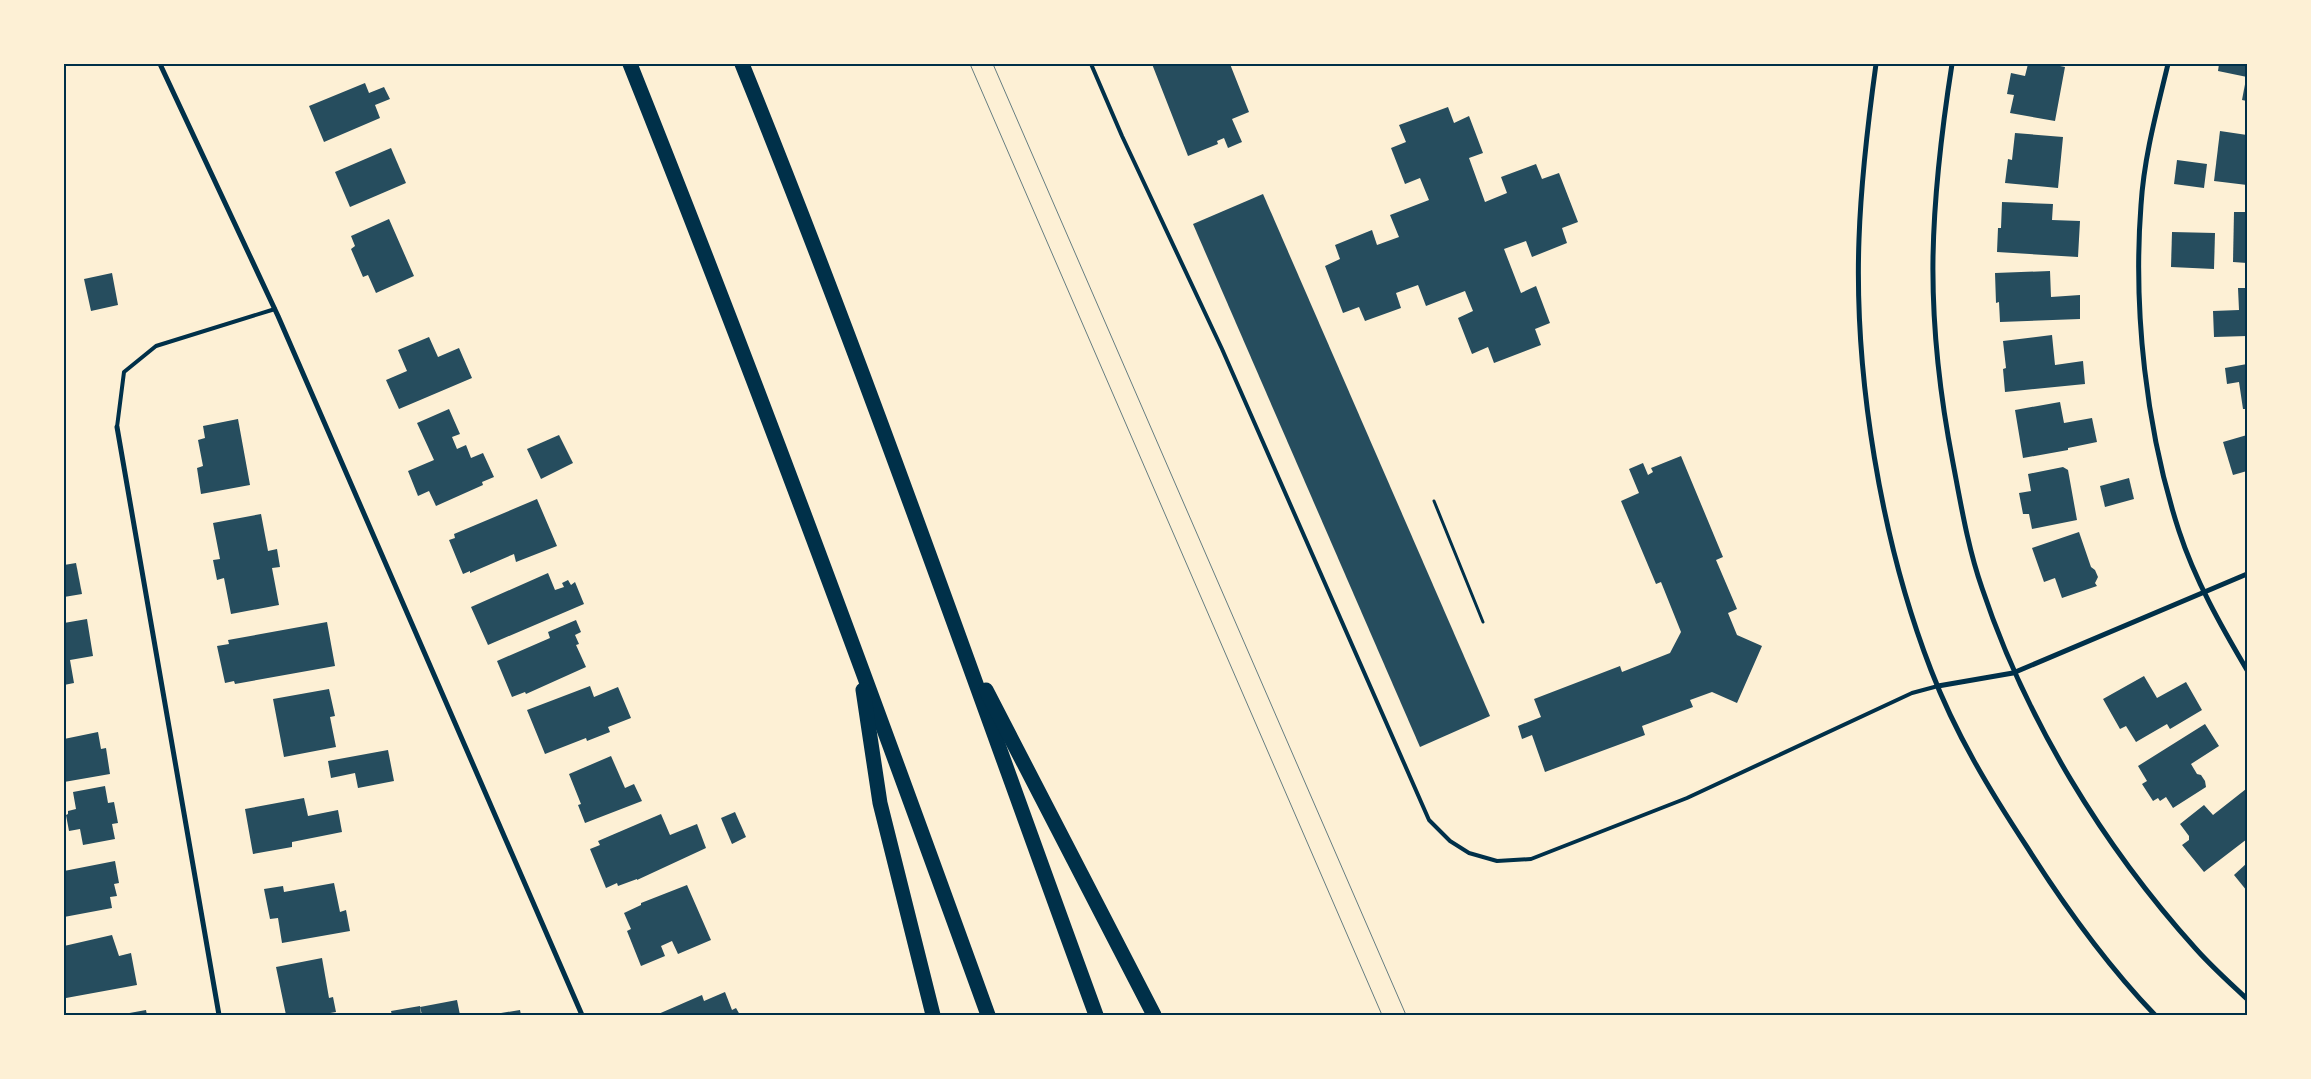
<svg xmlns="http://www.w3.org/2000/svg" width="2311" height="1079" font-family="'Fira Sans',sans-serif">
  <rect width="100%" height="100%" fill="#fdf0d5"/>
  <g fill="#264d5e">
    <path d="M 1152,64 L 1230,64 L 1249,112 L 1232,119 L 1242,142 L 1228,148 L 1224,138 L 1217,141 L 1218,144 L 1188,156 Z"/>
    <path d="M 2028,64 L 2050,64 L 2065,67 L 2055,121 L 2010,113 L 2014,95 L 2007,94 L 2011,73 L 2025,76 Z"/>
    <path d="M 2219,64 L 2247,64 L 2247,77 L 2218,71 Z"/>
    <path d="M 2246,79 L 2247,79 L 2247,101 L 2242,100 Z"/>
    <path d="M 365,83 L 369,93 L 384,87 L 390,99 L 375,105 L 380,118 L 324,142 L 309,106 Z"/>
    <path d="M 1448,107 L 1454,123 L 1469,116 L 1483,153 L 1469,158 L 1485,202 L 1507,193 L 1501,177 L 1536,164 L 1542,179 L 1559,173 L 1578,222 L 1562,228 L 1567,243 L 1532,257 L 1526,241 L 1504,249 L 1521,293 L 1536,286 L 1550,323 L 1535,329 L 1541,345 L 1494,363 L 1488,347 L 1472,354 L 1458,318 L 1473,311 L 1465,291 L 1426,306 L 1418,285 L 1396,293 L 1401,308 L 1365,321 L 1359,307 L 1343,313 L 1325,266 L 1340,259 L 1335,245 L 1372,230 L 1377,245 L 1399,237 L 1390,215 L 1429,200 L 1420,178 L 1405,184 L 1391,148 L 1406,142 L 1399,125 Z"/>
    <path d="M 2220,131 L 2247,135 L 2247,185 L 2214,181 Z"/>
    <path d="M 2015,133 L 2063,137 L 2058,188 L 2005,183 L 2008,159 L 2012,160 Z"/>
    <path d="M 391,148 L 406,183 L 350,207 L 335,172 Z"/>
    <path d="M 2177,160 L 2207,164 L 2204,188 L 2174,184 Z"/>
    <path d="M 1263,194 L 1490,716 L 1420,747 L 1193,224 Z"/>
    <path d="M 2002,202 L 2053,204 L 2052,220 L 2080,221 L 2078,257 L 1997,252 L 1998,228 L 2001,228 Z"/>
    <path d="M 2234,212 L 2247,212 L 2247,263 L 2233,262 Z"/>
    <path d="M 389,219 L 414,276 L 376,293 L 368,275 L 363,277 L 351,249 L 355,246 L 351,236 Z"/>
    <path d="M 2172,232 L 2215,233 L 2214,269 L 2171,267 Z"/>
    <path d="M 2050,271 L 2051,297 L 2080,295 L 2080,319 L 2000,322 L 1999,302 L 1996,303 L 1995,273 Z"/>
    <path d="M 112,273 L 118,305 L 91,311 L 84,279 Z"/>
    <path d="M 2238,288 L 2247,288 L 2247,336 L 2214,337 L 2213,311 L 2239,310 Z"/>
    <path d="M 2052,335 L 2055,365 L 2083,361 L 2085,384 L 2005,392 L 2003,369 L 2006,368 L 2003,341 Z"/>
    <path d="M 429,337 L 438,357 L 459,348 L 472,378 L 399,409 L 386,380 L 407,371 L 398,350 Z"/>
    <path d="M 2247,364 L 2247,409 L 2243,409 L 2239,382 L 2227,384 L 2225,368 Z"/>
    <path d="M 2060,402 L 2064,423 L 2092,418 L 2097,442 L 2068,448 L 2068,450 L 2023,458 L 2015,410 Z"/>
    <path d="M 449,409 L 460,434 L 452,437 L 457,449 L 466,445 L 471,458 L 483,453 L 494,477 L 482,482 L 483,485 L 436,506 L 429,491 L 418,496 L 408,471 L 434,460 L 417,423 Z"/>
    <path d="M 238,419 L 250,485 L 201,494 L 197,468 L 203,466 L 198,440 L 205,438 L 203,426 Z"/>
    <path d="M 559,435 L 573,463 L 541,479 L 527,449 Z"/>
    <path d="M 2247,435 L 2247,471 L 2233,475 L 2223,442 Z"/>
    <path d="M 1681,456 L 1723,557 L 1716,560 L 1737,609 L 1728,613 L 1737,635 L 1762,646 L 1737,703 L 1712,692 L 1690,700 L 1693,707 L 1642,726 L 1645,735 L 1545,772 L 1532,735 L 1522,739 L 1518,726 L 1541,717 L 1534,699 L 1620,666 L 1622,672 L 1670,653 L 1681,632 L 1661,582 L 1656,584 L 1621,501 L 1639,493 L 1629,469 L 1643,463 L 1648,475 L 1653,472 L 1651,468 Z"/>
    <path d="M 2063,467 L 2068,470 L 2077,520 L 2032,529 L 2029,514 L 2023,514 L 2019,493 L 2031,491 L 2028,474 Z"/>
    <path d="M 2129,478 L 2134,499 L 2105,507 L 2100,486 Z"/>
    <path d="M 537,499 L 557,546 L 516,562 L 514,554 L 470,573 L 470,571 L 463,574 L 449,540 L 455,538 L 454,534 Z"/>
    <path d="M 261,514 L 268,551 L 277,549 L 280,567 L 272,568 L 279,605 L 231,614 L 224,578 L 217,580 L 213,560 L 220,559 L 213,523 Z"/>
    <path d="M 2079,532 L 2091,567 L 2095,570 L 2098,577 L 2095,583 L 2097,586 L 2062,598 L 2055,578 L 2044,582 L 2032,548 Z"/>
    <path d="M 76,563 L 82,594 L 64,597 L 64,565 Z"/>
    <path d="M 548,573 L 555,590 L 564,587 L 562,583 L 568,580 L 571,585 L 575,582 L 584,604 L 488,645 L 471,607 Z"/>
    <path d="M 87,619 L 93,656 L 70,660 L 74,683 L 64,685 L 64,623 Z"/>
    <path d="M 576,620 L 581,632 L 575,635 L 579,644 L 576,645 L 586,667 L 526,694 L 525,692 L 512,697 L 497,661 L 550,638 L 548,632 Z"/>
    <path d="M 327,622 L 335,666 L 235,684 L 234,681 L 225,683 L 217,646 L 229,644 L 228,640 Z"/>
    <path d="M 2144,676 L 2157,698 L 2186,682 L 2202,710 L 2170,729 L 2167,724 L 2136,742 L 2126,726 L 2120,729 L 2103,699 Z"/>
    <path d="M 590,686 L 594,697 L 618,687 L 631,718 L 608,727 L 610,732 L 587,741 L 586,738 L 545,754 L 527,710 Z"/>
    <path d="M 329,689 L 335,716 L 330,717 L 336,747 L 284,757 L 273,699 Z"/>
    <path d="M 2205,724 L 2219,746 L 2191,764 L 2197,774 L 2201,775 L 2205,781 L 2206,787 L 2173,808 L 2166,797 L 2160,801 L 2158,798 L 2153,801 L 2142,784 L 2147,781 L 2138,766 Z"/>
    <path d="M 98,732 L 101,749 L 106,748 L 110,774 L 64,782 L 64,739 Z"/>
    <path d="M 388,750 L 394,781 L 358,788 L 355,773 L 331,778 L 328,761 Z"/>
    <path d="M 611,756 L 625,788 L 634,784 L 642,801 L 585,823 L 578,805 L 581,804 L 569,774 Z"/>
    <path d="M 105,786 L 108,803 L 114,802 L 118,823 L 112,824 L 115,839 L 83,845 L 80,829 L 69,831 L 66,815 L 68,814 L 68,811 L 76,809 L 73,792 Z"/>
    <path d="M 2246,789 L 2247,839 L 2204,872 L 2182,845 L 2189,840 L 2189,836 L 2180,824 L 2204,805 L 2213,815 Z"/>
    <path d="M 304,798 L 308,816 L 338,810 L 342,832 L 292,842 L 292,847 L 253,854 L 245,809 Z"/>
    <path d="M 735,812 L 746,837 L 732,844 L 721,818 Z"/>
    <path d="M 661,814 L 670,835 L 697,824 L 706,848 L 637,880 L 637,879 L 618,886 L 617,883 L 606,888 L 590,849 L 600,845 L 598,841 Z"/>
    <path d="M 115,861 L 119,883 L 114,884 L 117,896 L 110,897 L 112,908 L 64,917 L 64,871 Z"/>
    <path d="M 2247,863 L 2247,891 L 2234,875 Z"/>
    <path d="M 334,883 L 340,912 L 346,910 L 350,931 L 282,943 L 278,918 L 270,919 L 264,889 L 283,886 L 284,892 Z"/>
    <path d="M 687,885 L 711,940 L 678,954 L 672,941 L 661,946 L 665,956 L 641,966 L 627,931 L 631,929 L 624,913 L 641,905 L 641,903 Z"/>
    <path d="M 112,935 L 119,956 L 131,953 L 137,985 L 66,998 L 64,946 Z"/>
    <path d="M 322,958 L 329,998 L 333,997 L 336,1012 L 319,1015 L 286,1015 L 276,967 Z"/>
    <path d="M 725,992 L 732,1010 L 736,1008 L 740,1015 L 656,1015 L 702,995 L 704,1001 Z"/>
    <path d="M 457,1000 L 460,1015 L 422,1015 L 420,1007 Z"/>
    <path d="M 420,1006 L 421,1015 L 392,1015 L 391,1011 Z"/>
    <path d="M 146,1010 L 147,1015 L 124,1015 L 124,1014 Z"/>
    <path d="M 520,1010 L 521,1015 L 495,1015 L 495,1014 Z"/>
  </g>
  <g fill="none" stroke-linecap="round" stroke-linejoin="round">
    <path stroke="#003049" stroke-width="3" d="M 1434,501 L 1483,622"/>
    <g stroke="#003049" stroke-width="4">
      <path d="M 1091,64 L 1122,136 L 1222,349 L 1429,820 L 1450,841 L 1469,853 L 1497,861 L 1531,859 L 1687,798 L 1912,693 L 1938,686"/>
      <path d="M 117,427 L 124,372 L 156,346 L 275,309"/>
    </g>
    <g stroke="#003049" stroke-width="5">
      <path d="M 160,64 L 278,316 L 582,1015"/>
      <path d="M 1876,64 C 1868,122 1861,180 1859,239 C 1854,376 1881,541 1931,670 C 1955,733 1990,791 2027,847 C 2065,907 2106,964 2155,1015"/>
      <path d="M 1952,64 C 1942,128 1934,193 1933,258 C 1932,327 1940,396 1953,463 C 1961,505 1968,548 1982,588 C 2026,720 2103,846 2196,949 C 2212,967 2230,983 2247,999"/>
      <path d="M 2168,64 C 2157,110 2144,157 2141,205 C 2133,310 2146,430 2179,531 C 2195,580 2221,626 2247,670"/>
      <path d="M 117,427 L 219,1015"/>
      <path d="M 1938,686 L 2013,673 L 2247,574"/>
    </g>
    <g stroke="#003049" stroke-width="15">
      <path d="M 630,64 C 756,379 873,697 988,1015"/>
      <path d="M 742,64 C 869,377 980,698 1096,1015"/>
      <path d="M 863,690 L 880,803 L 933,1015"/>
      <path d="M 986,690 L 1154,1015"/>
    </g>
    <g stroke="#657d81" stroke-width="1">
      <path d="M 970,64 L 1382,1015"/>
      <path d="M 993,64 L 1406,1015"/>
    </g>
  </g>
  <rect width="2311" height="1079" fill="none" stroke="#fdf0d5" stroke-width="130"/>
  <rect x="65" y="65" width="2181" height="949" fill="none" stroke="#003049" stroke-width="2"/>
</svg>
